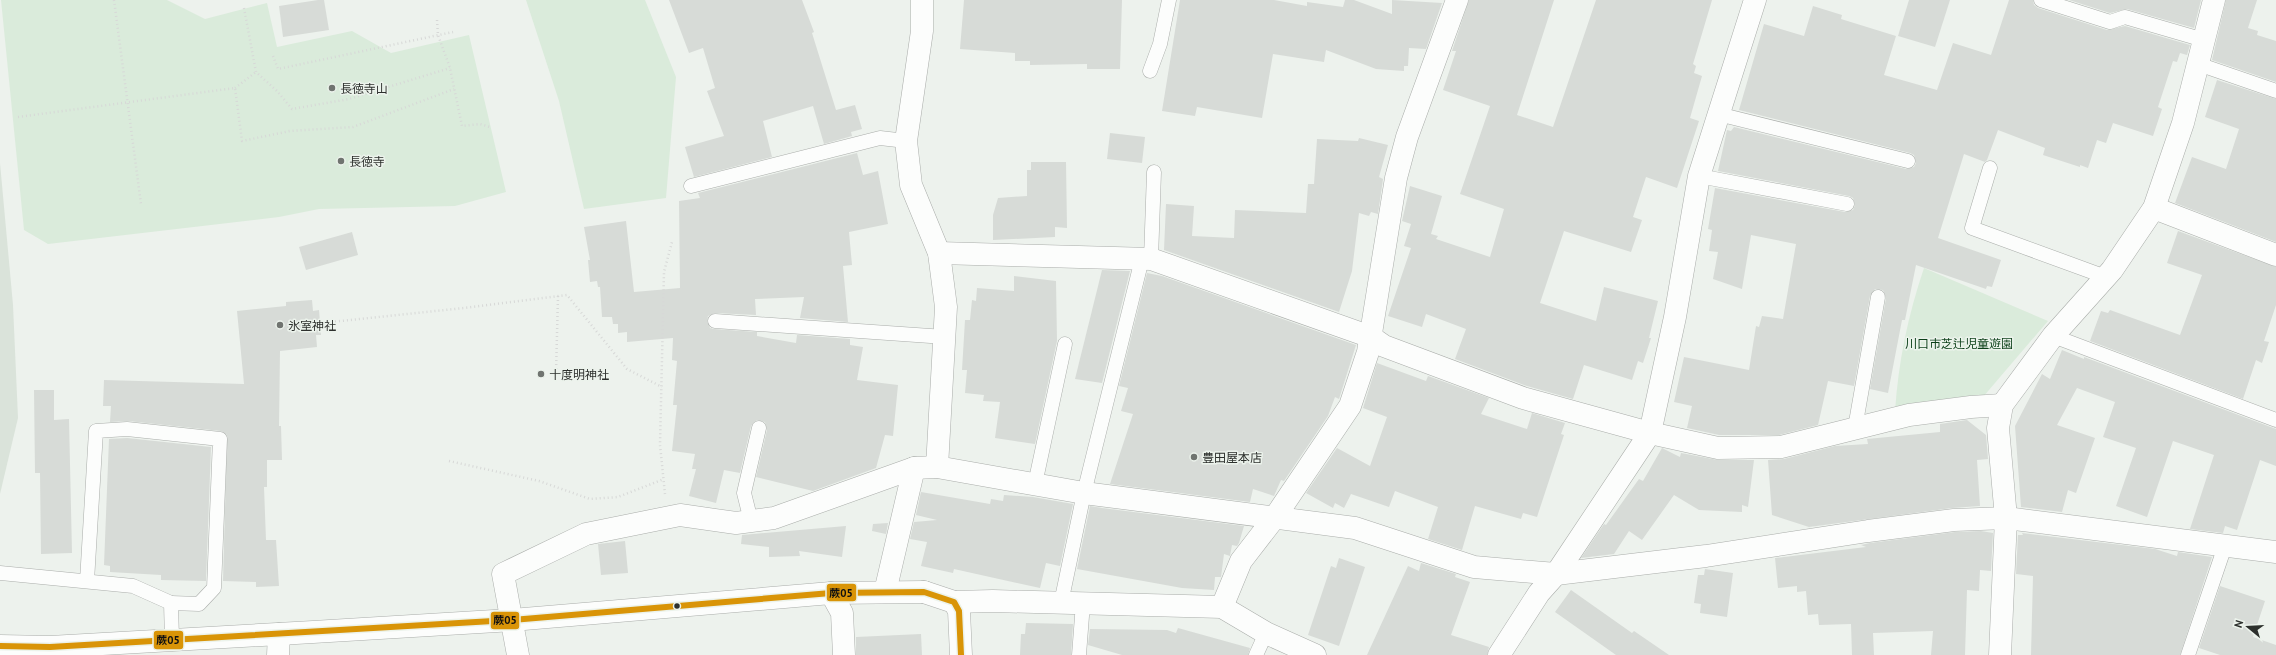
<svg xmlns="http://www.w3.org/2000/svg" width="2276" height="655" font-family="'PT Sans','Noto Sans JP',sans-serif">
  <rect width="100%" height="100%" fill="#edf2ed"/>
  <path fill="#dae3da" d="M 0,163 L 13,305 L 18,418 L 0,494 Z"/>
  <g fill="#daebdb">
    <path d="M 1,0 L 167,0 L 205,19 L 267,3 L 277,47 L 352,31 L 391,53 L 469,35 L 506,192 L 455,206 L 319,209 L 279,217 L 48,244 L 24,230 Z"/>
    <path d="M 526,0 L 645,0 L 676,77 L 666,198 L 584,209 L 559,101 Z"/>
    <path d="M 1924,268 L 2048,321 L 1983,397 L 1895,412 C 1898,363 1908,315 1924,268 Z"/>
  </g>
  <g fill="#d7dbd7">
    <path d="M 318,0 L 324,0 L 329,30 L 283,37 L 279,6 Z"/>
    <path d="M 669,0 L 802,0 L 814,32 L 812,33 L 836,110 L 855,105 L 862,129 L 851,132 L 852,136 L 824,144 L 813,106 L 763,121 L 772,157 L 694,177 L 685,147 L 724,136 L 707,91 L 715,88 L 703,48 L 689,53 Z"/>
    <path d="M 964,0 L 1122,0 L 1120,69 L 1087,69 L 1087,64 L 1030,65 L 1030,61 L 1015,61 L 1015,53 L 960,49 Z"/>
    <path d="M 1180,0 L 1274,0 L 1307,6 L 1307,2 L 1343,7 L 1345,0 L 1354,0 L 1392,14 L 1392,0 L 1442,3 L 1426,49 L 1409,48 L 1408,66 L 1404,66 L 1404,71 L 1376,69 L 1326,50 L 1324,62 L 1273,54 L 1262,118 L 1197,107 L 1195,116 L 1162,111 Z"/>
    <path d="M 1469,0 L 1554,0 L 1517,115 L 1553,127 L 1596,0 L 1712,0 L 1693,64 L 1696,66 L 1694,73 L 1702,76 L 1690,118 L 1699,121 L 1677,188 L 1646,177 L 1633,217 L 1642,220 L 1631,252 L 1564,231 L 1540,303 L 1596,321 L 1604,287 L 1658,301 L 1649,338 L 1651,338 L 1643,363 L 1638,361 L 1632,380 L 1584,365 L 1573,399 L 1527,386 L 1455,359 L 1466,329 L 1426,314 L 1422,327 L 1388,316 L 1411,248 L 1404,246 L 1411,224 L 1402,221 L 1410,186 L 1442,196 L 1431,234 L 1438,236 L 1436,239 L 1490,257 L 1504,209 L 1460,194 L 1490,106 L 1443,90 L 1456,51 L 1452,51 Z"/>
    <path d="M 1909,0 L 1950,0 L 1935,47 L 1898,36 Z"/>
    <path d="M 2009,0 L 2033,0 L 2034,5 L 2038,8 L 2107,30 L 2125,26 L 2190,45 L 2187,55 L 2180,53 L 2177,62 L 2173,61 L 2158,107 L 2162,109 L 2153,136 L 2113,123 L 2106,143 L 2097,140 L 2088,168 L 2080,165 L 2080,167 L 2043,155 L 2045,148 L 1998,130 L 1987,160 L 1985,162 L 1964,154 L 1938,238 L 2001,260 L 1992,287 L 1987,286 L 1986,289 L 1916,265 L 1905,320 L 1902,320 L 1888,393 L 1870,389 L 1886,298 L 1883,290 L 1875,289 L 1870,296 L 1854,386 L 1828,381 L 1818,425 L 1779,435 L 1719,435 L 1687,428 L 1692,406 L 1674,402 L 1684,357 L 1749,370 L 1756,326 L 1759,327 L 1762,316 L 1783,319 L 1796,244 L 1751,235 L 1742,289 L 1713,279 L 1718,252 L 1709,251 L 1712,230 L 1708,229 L 1715,188 L 1845,212 L 1853,210 L 1855,205 L 1853,198 L 1849,196 L 1718,171 L 1727,130 L 1731,131 L 1734,127 L 1906,169 L 1914,167 L 1916,163 L 1914,155 L 1910,153 L 1739,110 L 1764,24 L 1804,36 L 1813,6 L 1842,15 L 1841,19 L 1896,36 L 1884,75 L 1937,90 L 1953,43 L 1991,55 Z"/>
    <path d="M 2069,0 L 2201,0 L 2194,28 L 2127,9 L 2110,13 Z"/>
    <path d="M 2226,0 L 2257,0 L 2248,28 L 2258,31 L 2257,35 L 2276,41 L 2276,82 L 2212,60 Z"/>
    <path d="M 2217,80 L 2276,99 L 2276,242 L 2175,203 L 2192,157 L 2226,169 L 2239,129 L 2205,117 Z"/>
    <path d="M 1110,133 L 1145,137 L 1142,163 L 1107,159 Z"/>
    <path d="M 1359,138 L 1388,145 L 1379,177 L 1383,179 L 1378,214 L 1371,212 L 1369,216 L 1359,213 L 1352,271 L 1339,312 L 1164,250 L 1166,204 L 1194,206 L 1192,236 L 1234,238 L 1235,210 L 1306,213 L 1308,184 L 1314,184 L 1317,139 L 1358,141 Z"/>
    <path d="M 857,153 L 863,175 L 878,171 L 888,224 L 849,232 L 852,265 L 843,266 L 848,322 L 800,318 L 804,297 L 755,299 L 756,315 L 715,313 L 708,316 L 707,321 L 710,328 L 714,329 L 757,332 L 757,336 L 796,343 L 797,335 L 850,339 L 850,345 L 863,347 L 857,380 L 898,385 L 893,436 L 885,435 L 876,468 L 813,491 L 756,477 L 767,430 L 765,422 L 757,420 L 751,426 L 740,473 L 724,470 L 716,503 L 689,496 L 696,469 L 692,469 L 695,454 L 672,451 L 677,405 L 673,405 L 677,361 L 672,360 L 673,338 L 627,342 L 627,332 L 618,333 L 618,324 L 613,324 L 612,317 L 602,317 L 600,287 L 598,287 L 597,281 L 590,282 L 588,260 L 590,260 L 584,227 L 626,221 L 634,292 L 680,288 L 679,201 L 700,198 L 698,193 Z"/>
    <path d="M 1031,162 L 1066,162 L 1067,228 L 1055,227 L 1055,237 L 993,240 L 993,215 L 998,198 L 1027,196 L 1027,170 L 1031,170 Z"/>
    <path d="M 2178,231 L 2276,267 L 2276,305 L 2264,341 L 2269,342 L 2262,363 L 2256,360 L 2243,399 L 2090,341 L 2101,311 L 2108,313 L 2110,310 L 2180,335 L 2202,275 L 2167,263 Z"/>
    <path d="M 352,232 L 358,255 L 306,270 L 299,247 Z"/>
    <path d="M 1102,270 L 1130,271 L 1102,383 L 1075,379 Z"/>
    <path d="M 1147,273 L 1162,276 L 1356,345 L 1339,399 L 1335,397 L 1328,416 L 1284,481 L 1281,480 L 1274,496 L 1253,489 L 1250,502 L 1110,484 L 1133,414 L 1121,411 L 1128,388 L 1119,386 Z"/>
    <path d="M 1014,276 L 1056,281 L 1057,341 L 1035,444 L 995,438 L 1000,402 L 983,401 L 984,395 L 965,393 L 967,370 L 962,370 L 965,320 L 970,320 L 972,300 L 976,301 L 977,288 L 1014,291 Z"/>
    <path d="M 312,300 L 313,311 L 319,310 L 321,335 L 316,335 L 317,347 L 280,351 L 279,426 L 281,426 L 282,460 L 267,460 L 267,487 L 264,487 L 266,540 L 276,540 L 279,586 L 256,587 L 256,582 L 223,581 L 227,435 L 221,431 L 128,421 L 110,422 L 111,406 L 103,406 L 104,380 L 244,384 L 237,311 L 286,306 L 286,302 Z"/>
    <path d="M 2062,350 L 2084,359 L 2084,357 L 2276,429 L 2276,466 L 2260,460 L 2237,530 L 2225,526 L 2223,533 L 2190,529 L 2214,455 L 2173,441 L 2147,517 L 2116,506 L 2136,448 L 2103,437 L 2115,402 L 2077,388 L 2057,425 L 2095,438 L 2076,493 L 2068,490 L 2062,512 L 2021,507 L 2015,426 L 2042,374 L 2050,379 Z"/>
    <path d="M 1377,363 L 1426,381 L 1428,376 L 1489,398 L 1481,414 L 1527,429 L 1532,413 L 1565,423 L 1561,434 L 1564,435 L 1537,517 L 1523,513 L 1521,519 L 1475,506 L 1462,550 L 1428,539 L 1438,507 L 1395,491 L 1389,507 L 1351,494 L 1344,508 L 1335,503 L 1333,508 L 1306,493 L 1337,448 L 1370,466 L 1387,417 L 1363,408 Z"/>
    <path d="M 34,390 L 54,390 L 54,420 L 69,419 L 72,553 L 41,554 L 40,473 L 35,473 Z"/>
    <path d="M 1967,420 L 1986,435 L 1988,459 L 1977,460 L 1980,506 L 1952,508 L 1809,527 L 1772,515 L 1768,460 L 1784,459 L 1835,446 L 1868,444 L 1867,439 L 1940,432 L 1940,424 Z"/>
    <path d="M 127,438 L 211,447 L 206,581 L 161,580 L 161,575 L 110,572 L 110,566 L 104,565 L 109,439 Z"/>
    <path d="M 1662,448 L 1680,457 L 1681,453 L 1718,460 L 1754,460 L 1748,507 L 1742,505 L 1742,512 L 1699,510 L 1674,495 L 1642,540 L 1629,531 L 1614,554 L 1581,558 L 1604,524 L 1606,525 L 1639,479 L 1643,481 Z"/>
    <path d="M 921,492 L 990,504 L 991,499 L 1003,501 L 1004,495 L 1033,497 L 1073,504 L 1060,566 L 1046,563 L 1040,588 L 954,569 L 953,573 L 921,566 L 927,542 L 910,539 L 914,522 L 937,520 L 916,515 Z"/>
    <path d="M 1090,506 L 1102,508 L 1244,526 L 1239,543 L 1237,546 L 1232,545 L 1230,556 L 1224,554 L 1221,577 L 1215,577 L 1214,590 L 1182,588 L 1077,569 Z"/>
    <path d="M 888,523 L 886,534 L 872,531 L 873,524 Z"/>
    <path d="M 846,526 L 842,557 L 799,551 L 800,556 L 769,557 L 769,547 L 741,544 L 742,535 Z"/>
    <path d="M 1981,531 L 1993,533 L 1991,571 L 1980,570 L 1979,591 L 1967,590 L 1965,655 L 1931,655 L 1933,631 L 1873,633 L 1874,655 L 1852,655 L 1851,624 L 1819,625 L 1818,614 L 1808,615 L 1806,591 L 1797,592 L 1797,586 L 1778,588 L 1775,558 L 1866,547 L 1861,545 L 1870,543 L 1955,532 Z"/>
    <path d="M 2022,533 L 2155,549 L 2177,556 L 2178,552 L 2212,557 L 2180,655 L 2031,655 L 2033,576 L 2016,574 L 2018,535 L 2023,535 Z"/>
    <path d="M 625,541 L 628,573 L 601,575 L 598,544 Z"/>
    <path d="M 1339,558 L 1365,567 L 1339,646 L 1308,635 L 1331,566 L 1336,568 Z"/>
    <path d="M 1421,563 L 1456,574 L 1455,577 L 1470,582 L 1451,635 L 1489,647 L 1487,655 L 1367,655 L 1408,566 L 1419,571 Z"/>
    <path d="M 1705,569 L 1733,573 L 1727,617 L 1700,613 L 1701,604 L 1694,603 L 1698,575 L 1704,575 Z"/>
    <path d="M 2220,586 L 2265,601 L 2253,637 L 2276,645 L 2276,655 L 2220,655 L 2199,648 Z"/>
    <path d="M 1571,590 L 1632,633 L 1634,631 L 1669,655 L 1616,655 L 1555,612 Z"/>
    <path d="M 1026,623 L 1073,624 L 1071,655 L 1020,655 L 1021,634 L 1025,634 Z"/>
    <path d="M 1178,628 L 1250,648 L 1248,655 L 1122,655 L 1088,645 L 1090,629 L 1167,630 L 1176,633 Z"/>
    <path d="M 921,634 L 922,655 L 856,655 L 856,637 Z"/>
  </g>
  <g fill="none" stroke-linecap="round" stroke-linejoin="round">
    <defs>
      <g id="service">
        <path d="M 2041,0 L 2110,22 L 2125,17 L 2204,40"/>
        <path d="M 2198,64 L 2276,91"/>
        <path d="M 1150,71 L 1160,44 L 1169,0"/>
        <path d="M 1718,114 L 1908,161"/>
        <path d="M 1990,168 L 1972,228 L 2106,277"/>
        <path d="M 1699,176 L 1847,204"/>
        <path d="M 691,186 L 880,138 L 906,141"/>
        <path d="M 1151,259 L 1154,172"/>
        <path d="M 715,321 L 945,337"/>
        <path d="M 2053,336 L 2276,420"/>
        <path d="M 1855,428 L 1878,297"/>
        <path d="M 1035,484 L 1065,344"/>
        <path d="M 751,521 L 744,493 L 759,428"/>
        <path d="M 0,573 L 133,586 L 171,603 L 172,640"/>
        <path d="M 87,581 L 96,431 L 127,429 L 220,439 L 214,588 L 199,604 L 171,603"/>
        <path d="M 1061,603 L 1084,493 L 1142,259"/>
        <path d="M 1079,655 L 1083,603"/>
        <path d="M 1256,655 L 1266,633"/>
        <path d="M 2188,655 L 2225,546"/>
      </g>
      <g id="minor">
        <path d="M 2154,208 L 2276,255"/>
        <path d="M 939,253 L 1151,259 L 1371,337 L 1384,346 L 1523,398 L 1650,433 L 1718,448 L 1781,447 L 1909,415 L 1971,407 L 2002,405"/>
        <path d="M 885,592 L 914,468"/>
        <path d="M 924,592 L 954,602 L 959,611 L 961,655"/>
        <path d="M 831,593 L 842,613 L 844,655"/>
        <path d="M 954,602 L 993,601 L 1222,607 L 1266,633 L 1315,655"/>
        <path d="M 1222,607 L 1241,561 L 1275,517 L 1350,406 L 1368,352 L 1396,178 L 1407,137 L 1457,0"/>
        <path d="M 278,655 L 279,634"/>
        <path d="M 518,655 L 503,574 L 586,534 L 680,515 L 736,523 L 774,518 L 914,468 L 937,467 L 1084,493 L 1355,528 L 1474,567 L 1556,574 L 1706,556 L 1868,531 L 1954,520 L 2006,518 L 2276,552"/>
        <path d="M 1499,655 L 1539,593 L 1556,574 L 1650,433"/>
      </g>
      <g id="tertiary">
        <path d="M 922,0 L 922,31 L 906,141 L 911,185 L 939,253 L 946,307 L 937,467"/>
        <path d="M 1650,433 L 1675,317 L 1699,176 L 1755,0"/>
        <path d="M 0,646 L 50,647 L 313,632 L 512,620 L 831,593 L 924,592"/>
        <path d="M 2000,655 L 2006,518 L 1998,428 L 2002,405 L 2053,336 L 2112,270 L 2154,208 L 2183,123 L 2214,0"/>
      </g>
    </defs>
    <use href="#service" stroke="#aaadaa" stroke-width="15"/>
    <use href="#minor" stroke="#aaadaa" stroke-width="23"/>
    <use href="#tertiary" stroke="#aaadaa" stroke-width="23"/>
    <g stroke="#d7d8d7" stroke-width="2.5" stroke-dasharray="1 3" stroke-linecap="butt">
      <path d="M 114,0 L 141,204"/>
      <path d="M 244,8 L 256,72 L 277,91 L 292,109 L 349,99 L 450,68"/>
      <path d="M 437,20 L 438,35 L 450,68 L 462,126 L 480,124 L 490,127"/>
      <path d="M 273,56 L 278,69 L 453,32"/>
      <path d="M 235,88 L 256,72"/>
      <path d="M 18,117 L 235,88 L 242,141 L 290,131 L 353,127 L 454,89"/>
      <path d="M 331,322 L 464,308 L 567,295 L 627,369 L 662,387"/>
      <path d="M 556,373 L 558,296"/>
      <path d="M 449,461 L 539,481 L 590,499 L 618,497 L 664,479"/>
      <path d="M 665,494 L 660,445 L 664,272 L 672,242"/>
    </g>
    <use href="#service" stroke="#fcfdfc" stroke-width="14"/>
    <use href="#minor" stroke="#fcfdfc" stroke-width="22"/>
    <use href="#tertiary" stroke="#fcfdfc" stroke-width="22"/>
    <defs>
      <path id="bus-1" d="M 0,646 L 50,647 L 512,620 L 831,593 L 924,592 L 954,602 L 959,611 L 961,655"/>
    </defs>
    <use href="#bus-1" stroke="#ecf3ec" stroke-width="9"/>
    <use href="#bus-1" stroke="#d99407" stroke-width="6"/>
  </g>
  <g fill="#707470" stroke="#ecf3ec" stroke-width="1.5">
    <circle cx="332" cy="88" r="4"/>
    <circle cx="341" cy="161" r="4"/>
    <circle cx="280" cy="325" r="4"/>
    <circle cx="541" cy="374" r="4"/>
    <circle cx="1194" cy="457" r="4"/>
  </g>
  <circle fill="#2d302d" stroke="#ecf3ec" stroke-width="1.5" cx="677" cy="606" r="3.5"/>
  <g text-anchor="middle" dominant-baseline="central" stroke-width="3" stroke-linejoin="round" paint-order="stroke">
    <g font-size="12" fill="#2d302d" stroke="#ecf3ec" text-anchor="start">
      <text x="340" y="88">長徳寺山</text>
      <text x="349" y="161">長徳寺</text>
      <text x="288" y="325">氷室神社</text>
      <text x="549" y="374">十度明神社</text>
      <text x="1202" y="457">豊田屋本店</text>
    </g>
    <g font-size="12" fill="#0b3f18" stroke="#ecf3ec">
      <text x="1959" y="343">川口市芝辻児童遊園</text>
    </g>
  </g>
  <g stroke="#ecf3ec" stroke-width="1.5">
    <rect x="826" y="583" width="31" height="19" rx="4" fill="#d99407"/>
    <rect x="490" y="611" width="30" height="19" rx="4" fill="#d99407"/>
    <rect x="153" y="630" width="31" height="20" rx="4" fill="#d99407"/>
  </g>
  <g font-size="11" text-anchor="middle" font-weight="bold" fill="#111">
    <text x="841" y="597">蕨05</text>
    <text x="505" y="624">蕨05</text>
    <text x="168" y="644">蕨05</text>
  </g>
  <g transform="translate(2248 627) rotate(288)" stroke="#ecf3ec" stroke-width="3" paint-order="stroke">
  <path d="M0-3L7 15L0 10L-7 15Z" fill="#2d302d"/>
  <text y="-6" font-size="11" font-weight="bold" text-anchor="middle" fill="#2d302d">N</text>
  </g>
</svg>
